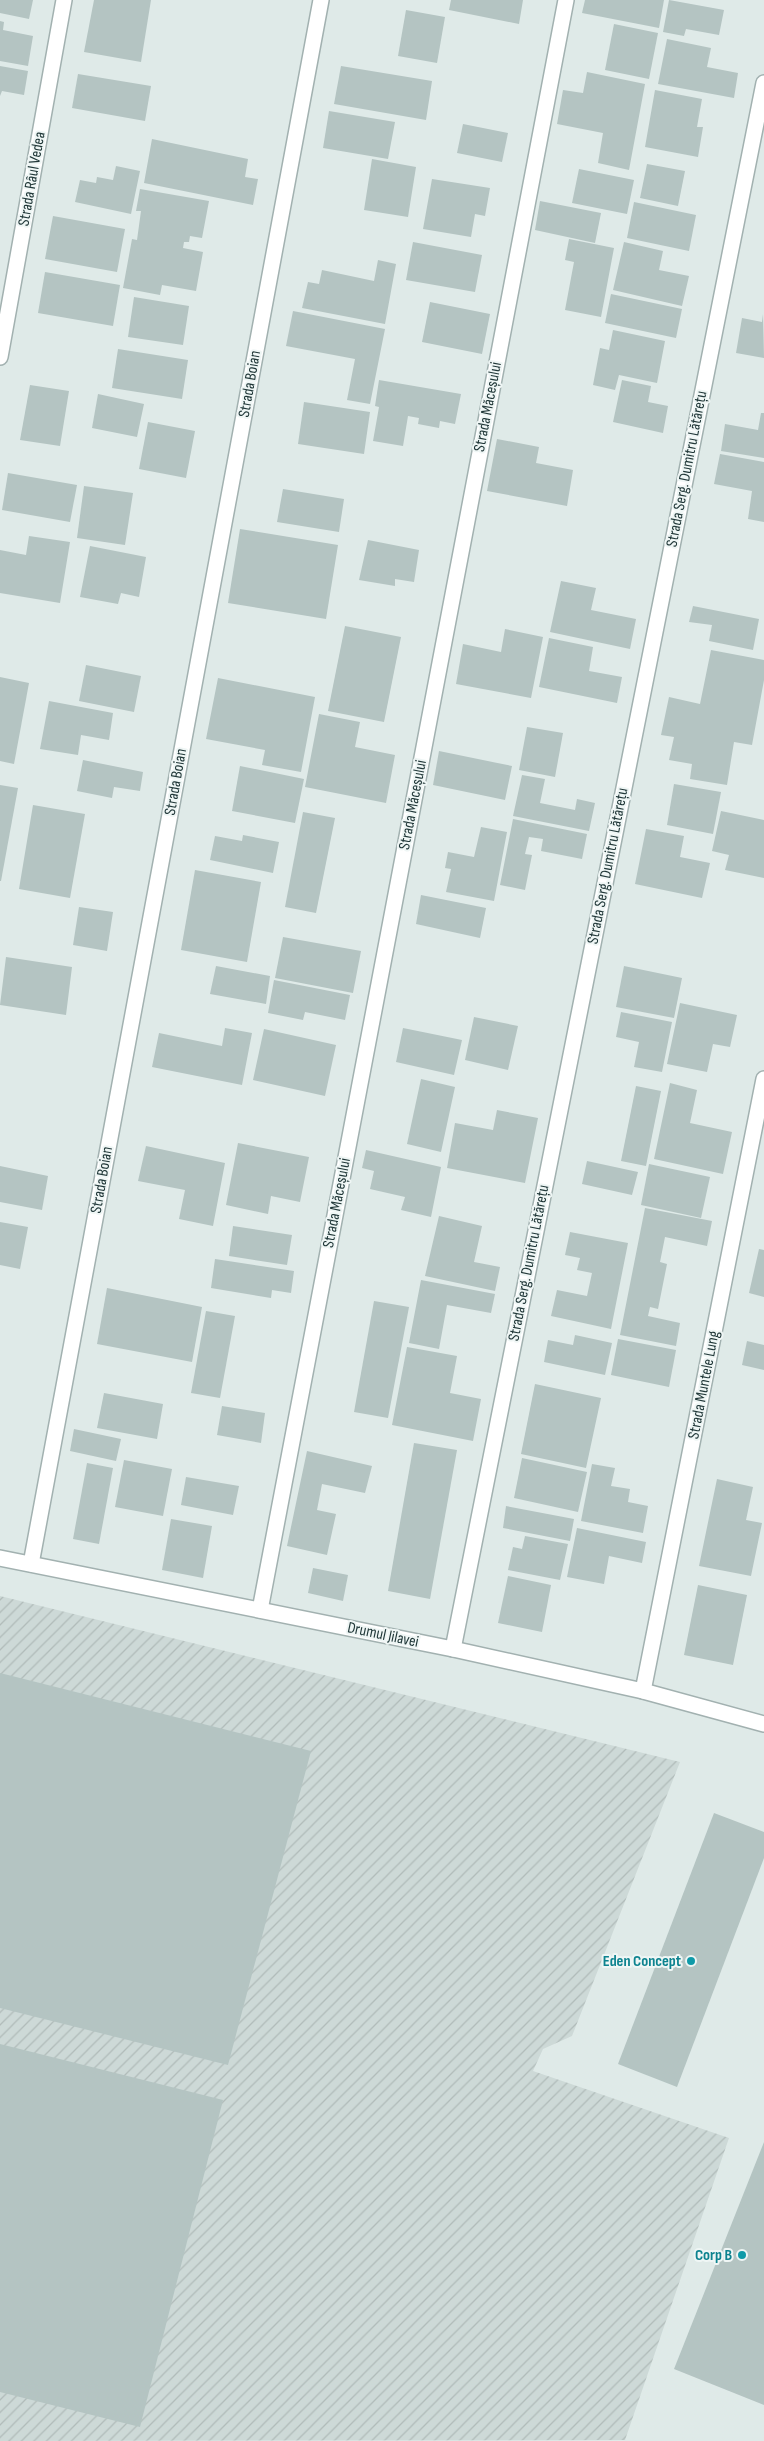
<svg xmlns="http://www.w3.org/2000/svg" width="764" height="2441" font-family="'Sofia Sans Condensed',sans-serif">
  <defs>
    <pattern id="industrial-furrows" width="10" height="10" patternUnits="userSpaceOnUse" patternTransform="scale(1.25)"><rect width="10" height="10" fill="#cdd9d7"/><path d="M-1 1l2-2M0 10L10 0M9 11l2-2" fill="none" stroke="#b0bbb9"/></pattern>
  </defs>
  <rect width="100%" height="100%" fill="#dfeae8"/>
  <path fill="url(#industrial-furrows)" d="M 0,1596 L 680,1762 L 572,2036 L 543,2049 L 533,2071 L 729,2138 L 625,2440 L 0,2441 Z"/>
  <g fill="#b4c4c2">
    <path d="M 0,0 L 33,0 L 29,19 L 0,13 Z"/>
    <path d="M 94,0 L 151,0 L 141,62 L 84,52 Z"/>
    <path d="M 451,0 L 523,0 L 519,24 L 449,10 Z"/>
    <path d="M 585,0 L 664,0 L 659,28 L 582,13 Z"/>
    <path d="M 669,0 L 724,10 L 719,35 L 686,29 L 684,36 L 663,32 Z"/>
    <path d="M 406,10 L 445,17 L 437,63 L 398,56 Z"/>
    <path d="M 0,21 L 4,22 L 3,30 L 33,36 L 28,66 L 0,61 Z"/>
    <path d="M 614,24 L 658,33 L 649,79 L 605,70 Z"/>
    <path d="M 667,39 L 711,48 L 707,67 L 738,73 L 734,98 L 658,84 Z"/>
    <path d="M 0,66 L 28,71 L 24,95 L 2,91 L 0,96 Z"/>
    <path d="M 341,66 L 432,81 L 426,120 L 334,104 Z"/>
    <path d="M 587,72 L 645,84 L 629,170 L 598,163 L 603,133 L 557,124 L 563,90 L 583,93 Z"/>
    <path d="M 78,74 L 151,86 L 145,121 L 72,108 Z"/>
    <path d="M 655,90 L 702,99 L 697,127 L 703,127 L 698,157 L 645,147 Z"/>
    <path d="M 329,111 L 395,122 L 388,159 L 323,148 Z"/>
    <path d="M 463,124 L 508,133 L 502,162 L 457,153 Z"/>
    <path d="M 152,139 L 248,159 L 245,177 L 258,179 L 253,205 L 144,183 Z"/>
    <path d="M 372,159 L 416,167 L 408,217 L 364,210 Z"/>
    <path d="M 647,164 L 685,171 L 678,206 L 640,198 Z"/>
    <path d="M 116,166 L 140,171 L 131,214 L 75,202 L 80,180 L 96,183 L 97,177 L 113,180 Z"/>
    <path d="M 579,169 L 634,180 L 627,214 L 572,203 Z"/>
    <path d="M 432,179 L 490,188 L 485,216 L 475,214 L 471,237 L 423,229 Z"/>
    <path d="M 140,189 L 209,201 L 202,238 L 190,236 L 189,242 L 184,242 L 183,248 L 203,252 L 196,291 L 162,285 L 160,295 L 123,288 L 132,239 L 137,240 L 141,211 L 136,211 Z"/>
    <path d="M 540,201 L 601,213 L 595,243 L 535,230 Z"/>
    <path d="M 634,202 L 696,215 L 689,251 L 627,238 Z"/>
    <path d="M 53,216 L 125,229 L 117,272 L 45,259 Z"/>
    <path d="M 569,239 L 614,248 L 601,317 L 565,310 L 574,262 L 565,260 Z"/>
    <path d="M 413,242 L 482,255 L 475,292 L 406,280 Z"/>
    <path d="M 624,242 L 663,251 L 659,270 L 689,276 L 682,306 L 613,290 Z"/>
    <path d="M 378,260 L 396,264 L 385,324 L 302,308 L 308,282 L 319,284 L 322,270 L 374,281 Z"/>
    <path d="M 45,272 L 120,285 L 113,326 L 38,313 Z"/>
    <path d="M 611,294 L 682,309 L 676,338 L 605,323 Z"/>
    <path d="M 134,297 L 189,306 L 183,345 L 128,337 Z"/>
    <path d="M 430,302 L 490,314 L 482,354 L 422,342 Z"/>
    <path d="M 293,311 L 385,329 L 370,404 L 347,400 L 355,359 L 286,346 Z"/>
    <path d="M 763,314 L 764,358 L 736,353 L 742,318 L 762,322 Z"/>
    <path d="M 613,330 L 665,341 L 657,383 L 619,375 L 615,390 L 593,385 L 600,348 L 609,350 Z"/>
    <path d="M 118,349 L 188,360 L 182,399 L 112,388 Z"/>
    <path d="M 379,380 L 461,394 L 455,424 L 440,421 L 439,428 L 418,424 L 419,418 L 408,416 L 403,446 L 373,441 L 379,407 L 375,406 Z"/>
    <path d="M 622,380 L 651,386 L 648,402 L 668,406 L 663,433 L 613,422 Z"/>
    <path d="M 30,385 L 69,391 L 60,446 L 20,440 Z"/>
    <path d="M 98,394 L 144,404 L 137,437 L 92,428 Z"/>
    <path d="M 304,402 L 370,412 L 364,454 L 298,444 Z"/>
    <path d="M 761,413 L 764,413 L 764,458 L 721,451 L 725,424 L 758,430 Z"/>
    <path d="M 148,422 L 195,431 L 186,478 L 139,469 Z"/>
    <path d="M 497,439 L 539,447 L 536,463 L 573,470 L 567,506 L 487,491 Z"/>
    <path d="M 720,454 L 764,462 L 764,522 L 748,519 L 752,491 L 714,484 Z"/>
    <path d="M 8,473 L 77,485 L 70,522 L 2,510 Z"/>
    <path d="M 84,486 L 133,493 L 125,545 L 77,538 Z"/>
    <path d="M 283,489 L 344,499 L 339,532 L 277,522 Z"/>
    <path d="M 240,529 L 338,545 L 326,619 L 228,603 Z"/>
    <path d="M 29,536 L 70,542 L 60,603 L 0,593 L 0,550 L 26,555 Z"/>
    <path d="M 368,540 L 419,550 L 414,582 L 395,579 L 395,586 L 359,580 Z"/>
    <path d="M 90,546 L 146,557 L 139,597 L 121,593 L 118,604 L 80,597 Z"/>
    <path d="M 561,581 L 596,588 L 591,610 L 636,619 L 630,649 L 550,632 Z"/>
    <path d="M 693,606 L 759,619 L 753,650 L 709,641 L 712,625 L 689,622 Z"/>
    <path d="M 345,626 L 401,637 L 384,722 L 328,711 Z"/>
    <path d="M 505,629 L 543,637 L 531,698 L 456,684 L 463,644 L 501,652 Z"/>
    <path d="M 549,638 L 593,647 L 589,671 L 622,677 L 617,703 L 539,687 Z"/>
    <path d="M 711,650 L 764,660 L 764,680 L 752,745 L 734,742 L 727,785 L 690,779 L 692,764 L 669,760 L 674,737 L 661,735 L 669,697 L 700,704 Z"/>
    <path d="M 86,665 L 141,676 L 134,712 L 79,701 Z"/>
    <path d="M 0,677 L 29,683 L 14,764 L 0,761 Z"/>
    <path d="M 218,678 L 315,697 L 301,772 L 262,765 L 265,750 L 206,739 Z"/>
    <path d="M 49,701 L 113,713 L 109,740 L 81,735 L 78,755 L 40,749 Z"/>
    <path d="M 319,714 L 360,722 L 355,747 L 395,755 L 386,803 L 305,787 Z"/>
    <path d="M 527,727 L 563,733 L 555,777 L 519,770 Z"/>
    <path d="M 439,751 L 512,766 L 505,800 L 433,785 Z"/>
    <path d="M 83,760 L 143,772 L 140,791 L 114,787 L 112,798 L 77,791 Z"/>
    <path d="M 240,766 L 304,779 L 295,823 L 232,811 Z"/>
    <path d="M 522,775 L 545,779 L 540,803 L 575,810 L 577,799 L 595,803 L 589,831 L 513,816 Z"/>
    <path d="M 674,784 L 721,792 L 713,834 L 667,825 Z"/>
    <path d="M 0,785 L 18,788 L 1,881 L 0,881 Z"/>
    <path d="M 33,805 L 85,814 L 70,898 L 19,889 Z"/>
    <path d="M 721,811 L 764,820 L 764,878 L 725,870 L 729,855 L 712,851 Z"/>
    <path d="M 303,812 L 335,818 L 316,913 L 285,907 Z"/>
    <path d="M 513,819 L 587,834 L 582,859 L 541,851 L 543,839 L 529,837 L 525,854 L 532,855 L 525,890 L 500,885 Z"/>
    <path d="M 481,827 L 507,832 L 494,901 L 446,892 L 451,869 L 445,868 L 448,852 L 474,857 Z"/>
    <path d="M 646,829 L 684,836 L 680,857 L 710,863 L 702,898 L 635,884 Z"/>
    <path d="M 243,835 L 279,842 L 273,873 L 210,860 L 215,836 L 242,841 Z"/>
    <path d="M 195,870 L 261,882 L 247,962 L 181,950 Z"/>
    <path d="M 421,895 L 486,908 L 480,938 L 416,924 Z"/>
    <path d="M 79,907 L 113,912 L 107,951 L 73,945 Z"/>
    <path d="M 283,937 L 361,951 L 353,993 L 275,978 Z"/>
    <path d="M 6,957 L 72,967 L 66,1015 L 0,1005 Z"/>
    <path d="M 216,966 L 270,976 L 266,1004 L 210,994 Z"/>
    <path d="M 624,966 L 682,978 L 674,1018 L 616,1007 Z"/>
    <path d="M 274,980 L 350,995 L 345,1020 L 305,1012 L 303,1020 L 268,1013 Z"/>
    <path d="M 680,1003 L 737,1015 L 730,1047 L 713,1044 L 707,1072 L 667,1064 Z"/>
    <path d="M 621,1012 L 672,1022 L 662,1072 L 634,1067 L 639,1042 L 616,1037 Z"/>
    <path d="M 474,1017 L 518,1026 L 508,1070 L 465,1060 Z"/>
    <path d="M 225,1028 L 252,1033 L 242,1085 L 152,1067 L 159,1033 L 222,1046 Z"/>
    <path d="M 403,1028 L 462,1040 L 454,1075 L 396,1062 Z"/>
    <path d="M 264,1029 L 336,1045 L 325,1096 L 253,1080 Z"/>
    <path d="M 421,1079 L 455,1087 L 441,1152 L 407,1144 Z"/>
    <path d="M 670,1083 L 697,1090 L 690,1123 L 732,1132 L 723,1174 L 654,1159 Z"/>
    <path d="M 636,1086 L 661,1091 L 646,1166 L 621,1161 Z"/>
    <path d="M 497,1110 L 538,1118 L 525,1183 L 447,1168 L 455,1123 L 493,1130 Z"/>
    <path d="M 238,1143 L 309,1157 L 300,1202 L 271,1196 L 268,1214 L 226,1205 Z"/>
    <path d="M 146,1146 L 225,1163 L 213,1226 L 179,1219 L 185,1190 L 138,1181 Z"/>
    <path d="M 366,1150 L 441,1167 L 431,1217 L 401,1210 L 405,1197 L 370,1189 L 374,1171 L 362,1168 Z"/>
    <path d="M 587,1161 L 638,1172 L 632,1195 L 582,1184 Z"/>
    <path d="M 649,1164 L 710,1177 L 701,1218 L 641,1205 Z"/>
    <path d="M 0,1166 L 48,1176 L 42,1210 L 0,1202 Z"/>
    <path d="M 645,1208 L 712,1221 L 707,1246 L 665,1237 L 660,1262 L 667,1264 L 658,1309 L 650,1307 L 648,1316 L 680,1323 L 676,1346 L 620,1335 Z"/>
    <path d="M 439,1216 L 482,1226 L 474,1262 L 500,1267 L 495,1291 L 425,1276 Z"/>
    <path d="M 0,1222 L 28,1227 L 20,1269 L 0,1265 Z"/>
    <path d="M 233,1226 L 292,1235 L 287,1265 L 229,1256 Z"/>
    <path d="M 570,1232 L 628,1243 L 611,1329 L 551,1316 L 557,1290 L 587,1296 L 592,1273 L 577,1270 L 580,1258 L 565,1255 Z"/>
    <path d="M 759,1249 L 764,1250 L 764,1297 L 749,1293 Z"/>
    <path d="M 215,1259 L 294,1271 L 291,1293 L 272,1290 L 271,1298 L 211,1288 Z"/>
    <path d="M 421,1280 L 495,1294 L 491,1313 L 447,1305 L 439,1349 L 409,1343 Z"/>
    <path d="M 107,1288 L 202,1307 L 192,1362 L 97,1344 Z"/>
    <path d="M 374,1301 L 409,1307 L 388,1418 L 354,1412 Z"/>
    <path d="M 206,1311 L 235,1316 L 220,1398 L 191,1393 Z"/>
    <path d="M 575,1335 L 612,1343 L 605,1375 L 544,1362 L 548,1340 L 573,1345 Z"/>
    <path d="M 618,1339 L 676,1350 L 669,1387 L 611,1375 Z"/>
    <path d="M 747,1341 L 764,1345 L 764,1370 L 742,1365 Z"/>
    <path d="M 407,1347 L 457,1356 L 450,1393 L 481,1399 L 473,1441 L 392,1425 Z"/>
    <path d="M 535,1384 L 601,1398 L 586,1468 L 521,1454 Z"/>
    <path d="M 104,1393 L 163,1404 L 157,1439 L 97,1428 Z"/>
    <path d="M 222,1406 L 265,1413 L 261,1443 L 217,1435 Z"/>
    <path d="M 74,1429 L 121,1439 L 116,1461 L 70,1451 Z"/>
    <path d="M 414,1443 L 457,1450 L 430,1599 L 388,1591 Z"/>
    <path d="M 307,1451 L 372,1466 L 365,1493 L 322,1484 L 317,1510 L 336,1514 L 327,1555 L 287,1546 Z"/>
    <path d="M 522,1458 L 587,1472 L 578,1512 L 514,1498 Z"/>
    <path d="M 124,1460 L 172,1469 L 163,1516 L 115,1507 Z"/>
    <path d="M 87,1463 L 113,1468 L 99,1544 L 73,1539 Z"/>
    <path d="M 592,1464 L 615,1468 L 611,1486 L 630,1489 L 628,1502 L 648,1506 L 643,1533 L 581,1521 Z"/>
    <path d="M 186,1477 L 239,1486 L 233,1515 L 181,1505 Z"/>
    <path d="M 717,1479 L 753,1487 L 746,1520 L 762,1523 L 751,1576 L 699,1566 Z"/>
    <path d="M 506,1506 L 574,1519 L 570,1541 L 503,1528 Z"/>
    <path d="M 171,1519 L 212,1526 L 203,1578 L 162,1570 Z"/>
    <path d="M 577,1528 L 646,1542 L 642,1563 L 609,1556 L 604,1584 L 567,1577 Z"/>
    <path d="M 525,1536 L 568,1544 L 560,1580 L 508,1570 L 513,1547 L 522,1549 Z"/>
    <path d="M 313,1568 L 348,1575 L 343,1601 L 308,1593 Z"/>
    <path d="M 508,1576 L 551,1585 L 542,1632 L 498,1623 Z"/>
    <path d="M 698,1585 L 747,1595 L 733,1665 L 684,1655 Z"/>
    <path d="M 0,1673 L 311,1751 L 228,2065 L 0,2008 Z"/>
    <path d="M 714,1813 L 764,1832 L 764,1858 L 677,2087 L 618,2064 Z"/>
    <path d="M 0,2044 L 223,2100 L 140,2427 L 0,2392 Z"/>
    <path d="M 764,2142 L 764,2405 L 674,2369 Z"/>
  </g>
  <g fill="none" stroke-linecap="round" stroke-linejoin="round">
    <defs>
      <g id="minor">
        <path d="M 0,357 L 64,0"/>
        <path d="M 0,1558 L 453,1649 L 643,1691 L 764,1724"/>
        <path d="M 31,1564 L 321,0"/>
        <path d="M 260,1610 L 566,0"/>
        <path d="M 453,1649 L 764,83"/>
        <path d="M 643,1691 L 764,1079"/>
      </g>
    </defs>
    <use href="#minor" stroke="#a2b1b0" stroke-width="18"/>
    <use href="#minor" stroke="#fff" stroke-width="15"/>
  </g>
  <g fill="#0f9aa8" stroke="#eff6f5" stroke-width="2">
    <circle cx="691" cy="1961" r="5"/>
    <circle cx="742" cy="2255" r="5"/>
  </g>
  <g text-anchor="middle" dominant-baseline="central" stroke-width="4" stroke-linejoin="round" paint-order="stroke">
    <g font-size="16" fill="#213839" stroke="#eff6f5">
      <text transform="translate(32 179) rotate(-80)">Strada Râul Vedea</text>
      <text transform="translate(250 384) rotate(-80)">Strada Boian</text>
      <text transform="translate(488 407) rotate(-79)">Strada Măceșului</text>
      <text transform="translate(687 469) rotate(-79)">Strada Serg. Dumitru Lătărețu</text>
      <text transform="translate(176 782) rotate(-80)">Strada Boian</text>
      <text transform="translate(413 805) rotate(-79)">Strada Măceșului</text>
      <text transform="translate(608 866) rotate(-79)">Strada Serg. Dumitru Lătărețu</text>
      <text transform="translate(102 1180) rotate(-80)">Strada Boian</text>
      <text transform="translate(337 1203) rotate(-79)">Strada Măceșului</text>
      <text transform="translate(529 1263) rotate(-79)">Strada Serg. Dumitru Lătărețu</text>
      <text transform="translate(704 1385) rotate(-79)">Strada Muntele Lung</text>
      <text transform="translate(383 1635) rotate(12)">Drumul Jilavei</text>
    </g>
    <g font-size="16" font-weight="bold" fill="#0d838f" stroke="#eff6f5" text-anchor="end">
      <text x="681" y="1961">Eden Concept</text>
      <text x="732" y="2255">Corp B</text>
    </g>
  </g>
</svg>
